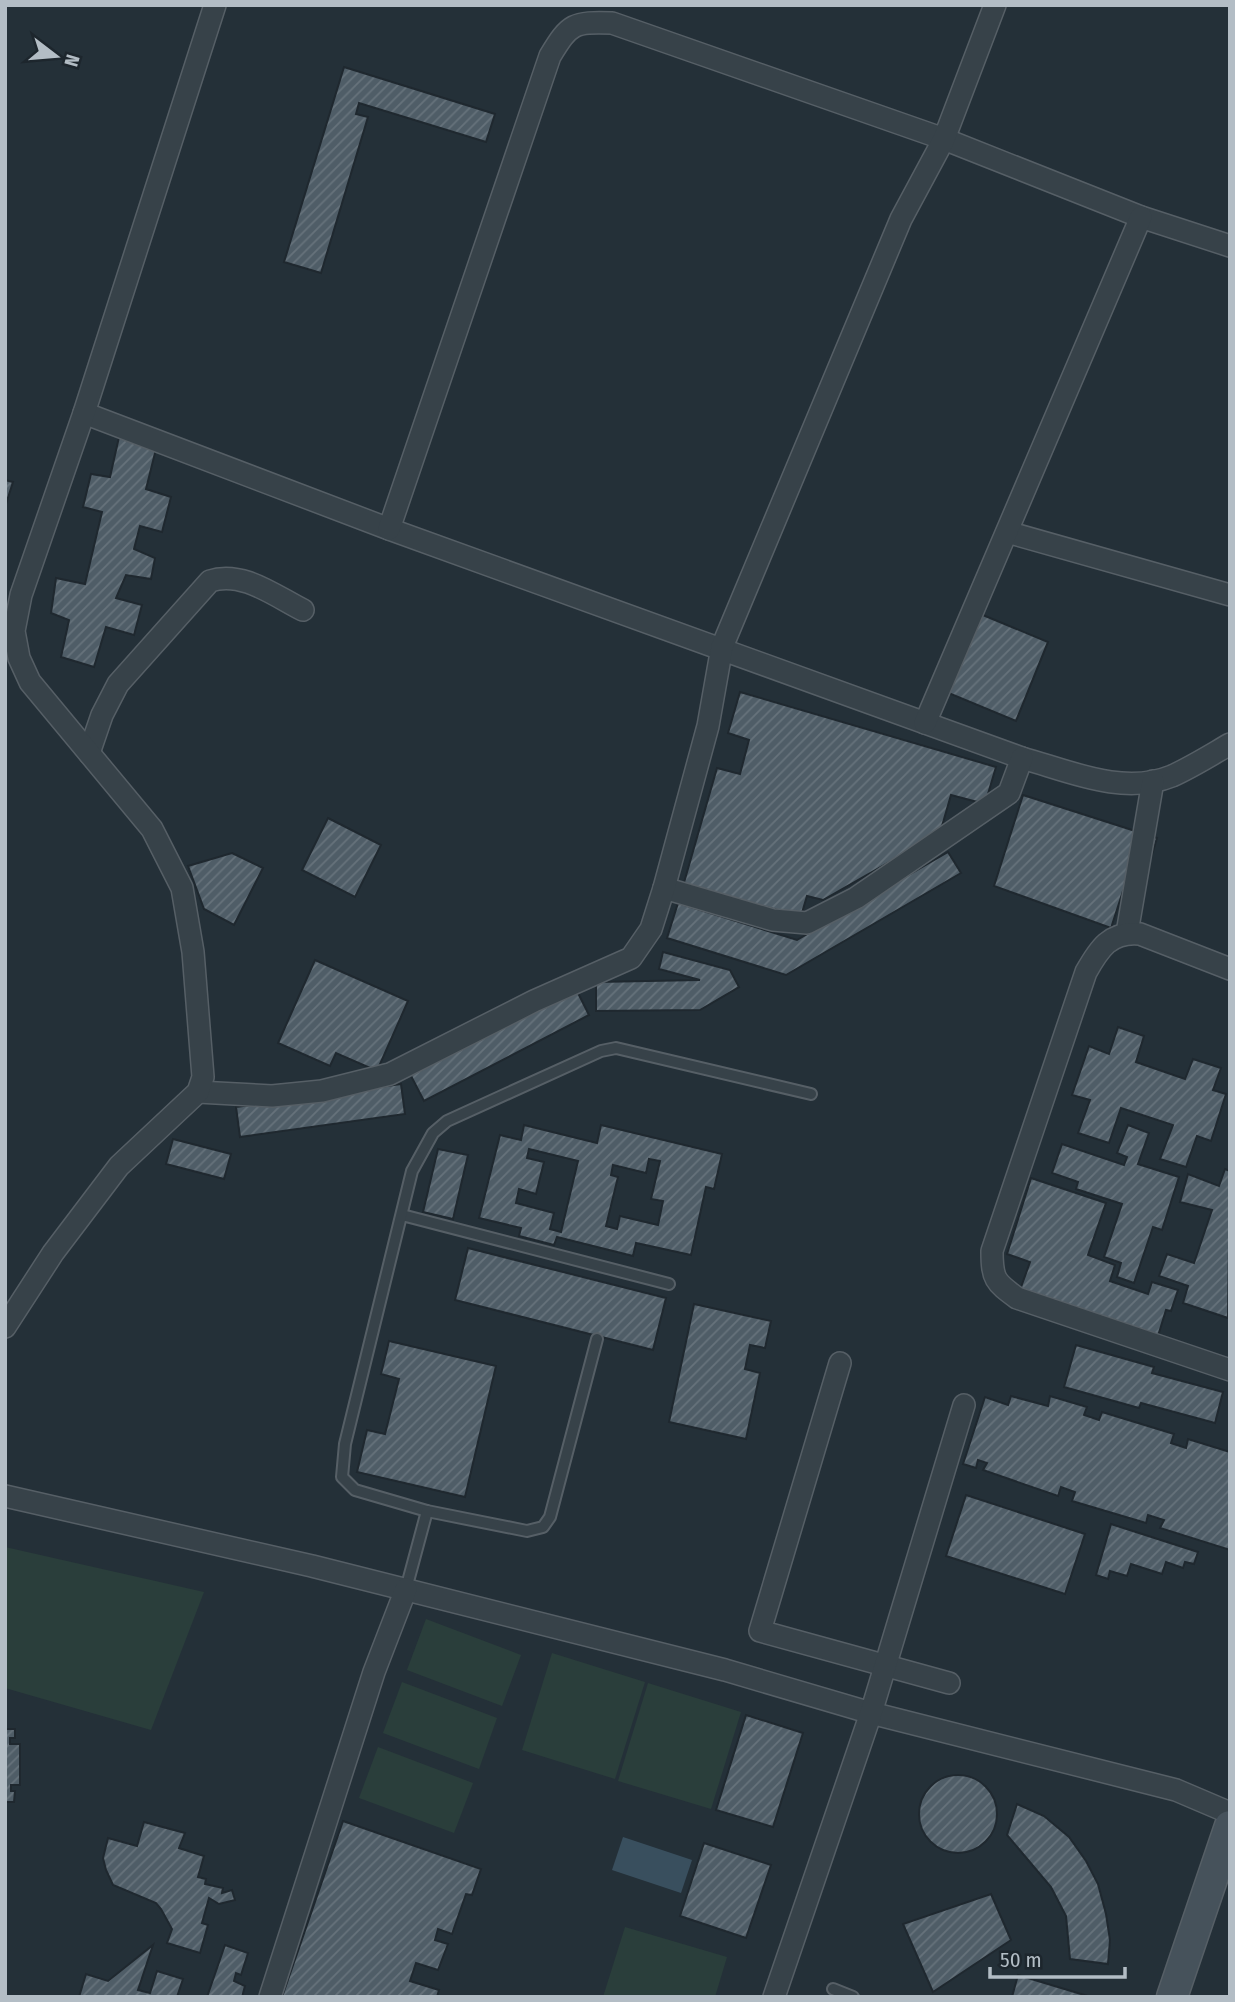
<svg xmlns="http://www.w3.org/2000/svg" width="1235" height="2002" font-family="'Fira Sans Condensed',sans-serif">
  <defs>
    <pattern id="building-hatch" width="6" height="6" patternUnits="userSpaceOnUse" patternTransform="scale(1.75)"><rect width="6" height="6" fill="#4f5d67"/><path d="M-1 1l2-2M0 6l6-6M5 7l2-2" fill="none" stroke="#66727b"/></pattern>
  </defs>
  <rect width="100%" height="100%" fill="#243038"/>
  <g fill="#2a3e3b">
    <path d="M 5,1547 L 204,1592 L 151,1730 L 5,1688 Z"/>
    <path d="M 426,1619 L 521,1655 L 502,1706 L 407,1670 Z"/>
    <path d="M 552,1653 L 645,1682 L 615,1779 L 522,1750 Z"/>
    <path d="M 402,1682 L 497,1718 L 479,1769 L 383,1733 Z"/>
    <path d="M 648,1683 L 741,1712 L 711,1809 L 618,1781 Z"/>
    <path d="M 378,1747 L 473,1783 L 454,1833 L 359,1798 Z"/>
    <path d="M 625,1927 L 727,1957 L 715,1997 L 603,1997 Z"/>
  </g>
  <path fill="#394f5e" d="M 623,1837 L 692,1860 L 681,1893 L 612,1870 Z"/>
  <g fill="url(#building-hatch)" stroke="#1f282f" stroke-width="2" fill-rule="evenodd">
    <path d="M 344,67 L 495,114 L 486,142 L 359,103 L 356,114 L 368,117 L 321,273 L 284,262 Z"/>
    <path d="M 119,437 L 158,441 L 146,489 L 171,497 L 162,532 L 140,526 L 134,549 L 155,558 L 151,579 L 126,575 L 116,598 L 142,605 L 134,635 L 106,627 L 94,667 L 61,657 L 69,620 L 51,613 L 56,578 L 85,584 L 102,512 L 83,507 L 91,474 L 110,477 Z"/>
    <path d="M 5,480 L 13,482 L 5,507 Z"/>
    <path d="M 978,613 L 1048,642 L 1016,721 L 946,692 Z"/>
    <path d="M 740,692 L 996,767 L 985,804 L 951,795 L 940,833 L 823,900 L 807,896 L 801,916 L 683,886 L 717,768 L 740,774 L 749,740 L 728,733 Z"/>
    <path d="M 1023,795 L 1157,838 L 1139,897 L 1123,891 L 1111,928 L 994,886 Z"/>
    <path d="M 328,818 L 381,845 L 355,897 L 302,870 Z"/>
    <path d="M 948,852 L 961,873 L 786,975 L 667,938 L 678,903 L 797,940 Z"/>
    <path d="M 232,853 L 263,868 L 234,925 L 204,909 L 188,866 Z"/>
    <path d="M 663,952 L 730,970 L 739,987 L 700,1010 L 596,1011 L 596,982 L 700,980 L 659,969 Z"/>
    <path d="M 315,960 L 408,1001 L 377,1071 L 336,1053 L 330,1066 L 278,1043 Z"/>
    <path d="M 575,987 L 589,1015 L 424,1101 L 410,1074 Z"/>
    <path d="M 1118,1027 L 1144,1036 L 1136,1062 L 1185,1079 L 1193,1059 L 1221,1068 L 1213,1090 L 1226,1094 L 1211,1141 L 1197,1136 L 1186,1167 L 1160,1159 L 1173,1125 L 1121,1108 L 1109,1143 L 1078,1133 L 1090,1100 L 1072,1095 L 1089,1046 L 1109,1054 Z"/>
    <path d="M 401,1084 L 405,1114 L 240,1137 L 236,1107 Z"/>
    <path d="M 524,1125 L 597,1143 L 601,1125 L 722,1154 L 714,1189 L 706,1187 L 691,1255 L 636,1243 L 633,1256 L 557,1237 L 554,1245 L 519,1236 L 521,1228 L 479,1218 L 500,1135 L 521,1140 ZM 529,1149 L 578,1161 L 561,1232 L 550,1229 L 554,1213 L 516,1203 L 519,1189 L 536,1194 L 544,1162 L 527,1158 ZM 649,1159 L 660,1161 L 651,1199 L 663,1201 L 658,1225 L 620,1216 L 617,1229 L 606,1226 L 618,1177 L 611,1175 L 613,1165 L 646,1173 Z"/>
    <path d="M 1128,1125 L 1149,1133 L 1138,1164 L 1179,1177 L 1162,1230 L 1153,1227 L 1134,1283 L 1117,1277 L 1121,1263 L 1104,1257 L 1122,1204 L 1076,1189 L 1078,1182 L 1052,1173 L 1062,1144 L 1124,1165 L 1127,1157 L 1117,1153 Z"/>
    <path d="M 173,1139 L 231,1154 L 224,1179 L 166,1164 Z"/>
    <path d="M 438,1149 L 468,1155 L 453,1219 L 423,1212 Z"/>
    <path d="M 1225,1169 L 1230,1171 L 1228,1318 L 1183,1303 L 1188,1286 L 1159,1276 L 1167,1254 L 1194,1263 L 1212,1210 L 1180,1202 L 1188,1174 L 1219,1186 Z"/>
    <path d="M 1031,1178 L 1106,1203 L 1088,1255 L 1115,1265 L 1110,1281 L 1148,1294 L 1152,1282 L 1178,1290 L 1171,1311 L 1166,1310 L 1158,1336 L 1020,1290 L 1030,1262 L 1007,1254 Z"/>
    <path d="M 468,1248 L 666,1298 L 653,1350 L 455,1300 Z"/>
    <path d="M 694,1304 L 771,1321 L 765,1348 L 750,1345 L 745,1369 L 760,1373 L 746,1439 L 669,1422 Z"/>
    <path d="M 389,1341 L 496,1366 L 465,1497 L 357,1472 L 367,1430 L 385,1434 L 399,1379 L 381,1374 Z"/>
    <path d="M 1076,1345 L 1154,1367 L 1152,1373 L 1223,1392 L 1215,1423 L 1141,1403 L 1139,1408 L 1064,1387 Z"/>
    <path d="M 1011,1396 L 1048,1406 L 1050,1396 L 1087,1407 L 1084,1415 L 1099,1420 L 1102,1412 L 1174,1434 L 1171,1443 L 1186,1448 L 1188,1439 L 1230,1452 L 1230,1550 L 1160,1528 L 1164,1520 L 1148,1515 L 1146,1523 L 1072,1501 L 1075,1492 L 1061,1487 L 1058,1496 L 983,1470 L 987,1463 L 978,1460 L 976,1468 L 963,1464 L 985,1397 L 1008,1405 Z"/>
    <path d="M 966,1495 L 1085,1534 L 1065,1594 L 946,1556 Z"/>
    <path d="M 1111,1524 L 1198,1552 L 1194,1564 L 1185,1562 L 1183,1568 L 1166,1562 L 1162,1574 L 1131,1564 L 1127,1576 L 1110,1571 L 1108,1579 L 1096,1575 Z"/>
    <path d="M 746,1715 L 803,1733 L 773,1827 L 716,1810 Z"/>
    <path d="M 5,1729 L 15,1729 L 15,1738 L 10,1738 L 10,1744 L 20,1744 L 20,1785 L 11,1785 L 11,1791 L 15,1791 L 14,1802 L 5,1802 Z"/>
    <circle cx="958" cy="1814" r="39"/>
    <path d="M 1017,1804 L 1044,1816 L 1069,1837 L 1086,1861 L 1098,1884 L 1106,1914 L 1110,1940 L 1108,1964 L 1070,1959 L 1066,1916 L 1051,1887 L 1007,1835 Z"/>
    <path d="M 343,1821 L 481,1869 L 472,1895 L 466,1894 L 452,1934 L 438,1929 L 435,1940 L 448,1944 L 438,1970 L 416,1963 L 410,1981 L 439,1990 L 437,1997 L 282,1997 Z"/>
    <path d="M 144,1822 L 185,1833 L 179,1848 L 204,1856 L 198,1877 L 206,1879 L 205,1884 L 223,1888 L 222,1893 L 232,1890 L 235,1900 L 219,1904 L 209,1898 L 202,1923 L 208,1925 L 200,1953 L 167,1943 L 172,1929 L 161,1909 L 156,1903 L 113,1885 L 106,1870 L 103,1858 L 108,1838 L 137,1846 Z"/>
    <path d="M 704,1843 L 771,1865 L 746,1938 L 680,1916 Z"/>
    <path d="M 991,1894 L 1011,1940 L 933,1992 L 903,1924 Z"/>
    <path d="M 153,1945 L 138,1990 L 150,1993 L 157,1971 L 183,1979 L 177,1997 L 79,1997 L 86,1974 L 108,1981 Z"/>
    <path d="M 225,1945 L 248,1953 L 241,1975 L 236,1973 L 234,1981 L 245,1986 L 242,1997 L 207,1997 Z"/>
    <path d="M 1018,1975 L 1091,1997 L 1012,1997 Z"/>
  </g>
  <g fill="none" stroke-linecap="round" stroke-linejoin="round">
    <defs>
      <g id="service">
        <path d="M 402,1215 L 669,1284"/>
        <path d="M 597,1339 L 550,1517 L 543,1527 L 527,1531 L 427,1511 L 355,1490 L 342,1477 L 345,1444 L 412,1171 L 433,1133 L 447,1121 L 601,1051 L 616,1048 L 811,1094"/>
        <path d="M 406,1589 L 427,1511"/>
        <path d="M 833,1989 L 853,1997"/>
      </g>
      <g id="minor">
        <path d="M 84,413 L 389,529 L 1022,758 C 1069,771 1123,796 1172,776 C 1192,767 1211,755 1230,744"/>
        <path d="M 389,529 L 550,56 C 570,23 573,22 612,23 L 944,139 L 1141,217 L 1230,246"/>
        <path d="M 1007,532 L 1230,595"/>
        <path d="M 925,723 L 1141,217"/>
        <path d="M 89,753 L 102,715 L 118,684 L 210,581 C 242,570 275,596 303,610"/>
        <path d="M 664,888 L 773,920 L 807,923 L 856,898 L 1009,793 L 1022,758"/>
        <path d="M 1127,933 L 1153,781"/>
        <path d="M 1230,969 L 1140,934 C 1110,931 1099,949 1086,972 L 992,1251 C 992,1279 995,1282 1017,1298 L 1230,1370"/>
        <path d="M 198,1092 L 272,1096 L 322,1091 L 390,1074 L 534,1001 L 631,958 L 651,929 L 664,888 L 708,726 L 722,647 L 901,219 L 944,139 L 995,5"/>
        <path d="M 5,1327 L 53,1253 L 119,1166 L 198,1092 L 203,1077 L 193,952 L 182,888 L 152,829 L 30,682 L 19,658 L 14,631 L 21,595 L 84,413 L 215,5"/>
        <path d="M 840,1363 L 760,1631 L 949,1683"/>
        <path d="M 5,1496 L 312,1566 L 725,1670 L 871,1713 L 1176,1790 L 1230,1813"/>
        <path d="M 270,1997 L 374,1672 L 406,1589"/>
        <path d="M 774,1997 L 871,1713 L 964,1405"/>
      </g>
      <path id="secondary" d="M 1172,1997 L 1230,1826"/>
    </defs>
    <use href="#service" stroke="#565f66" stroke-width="14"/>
    <use href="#minor" stroke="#565f66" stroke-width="24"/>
    <use href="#secondary" stroke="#565f66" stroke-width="33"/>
    <use href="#service" stroke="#374249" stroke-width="10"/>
    <use href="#minor" stroke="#374249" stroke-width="21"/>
    <use href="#secondary" stroke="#46525b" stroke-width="30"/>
  </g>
  <rect width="1235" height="2002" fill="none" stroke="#b3bdc5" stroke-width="14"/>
  <g transform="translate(56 56) rotate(106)" stroke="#1d262d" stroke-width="5" paint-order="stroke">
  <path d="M0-5L12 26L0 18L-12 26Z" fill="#b3bdc5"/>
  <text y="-10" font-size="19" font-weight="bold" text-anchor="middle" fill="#b3bdc5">N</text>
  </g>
  <path d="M990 1967v10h135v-10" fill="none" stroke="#b3bdc5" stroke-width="3.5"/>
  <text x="1000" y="1967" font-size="21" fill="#b3bdc5" stroke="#1d262d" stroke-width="5" paint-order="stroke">50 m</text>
</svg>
